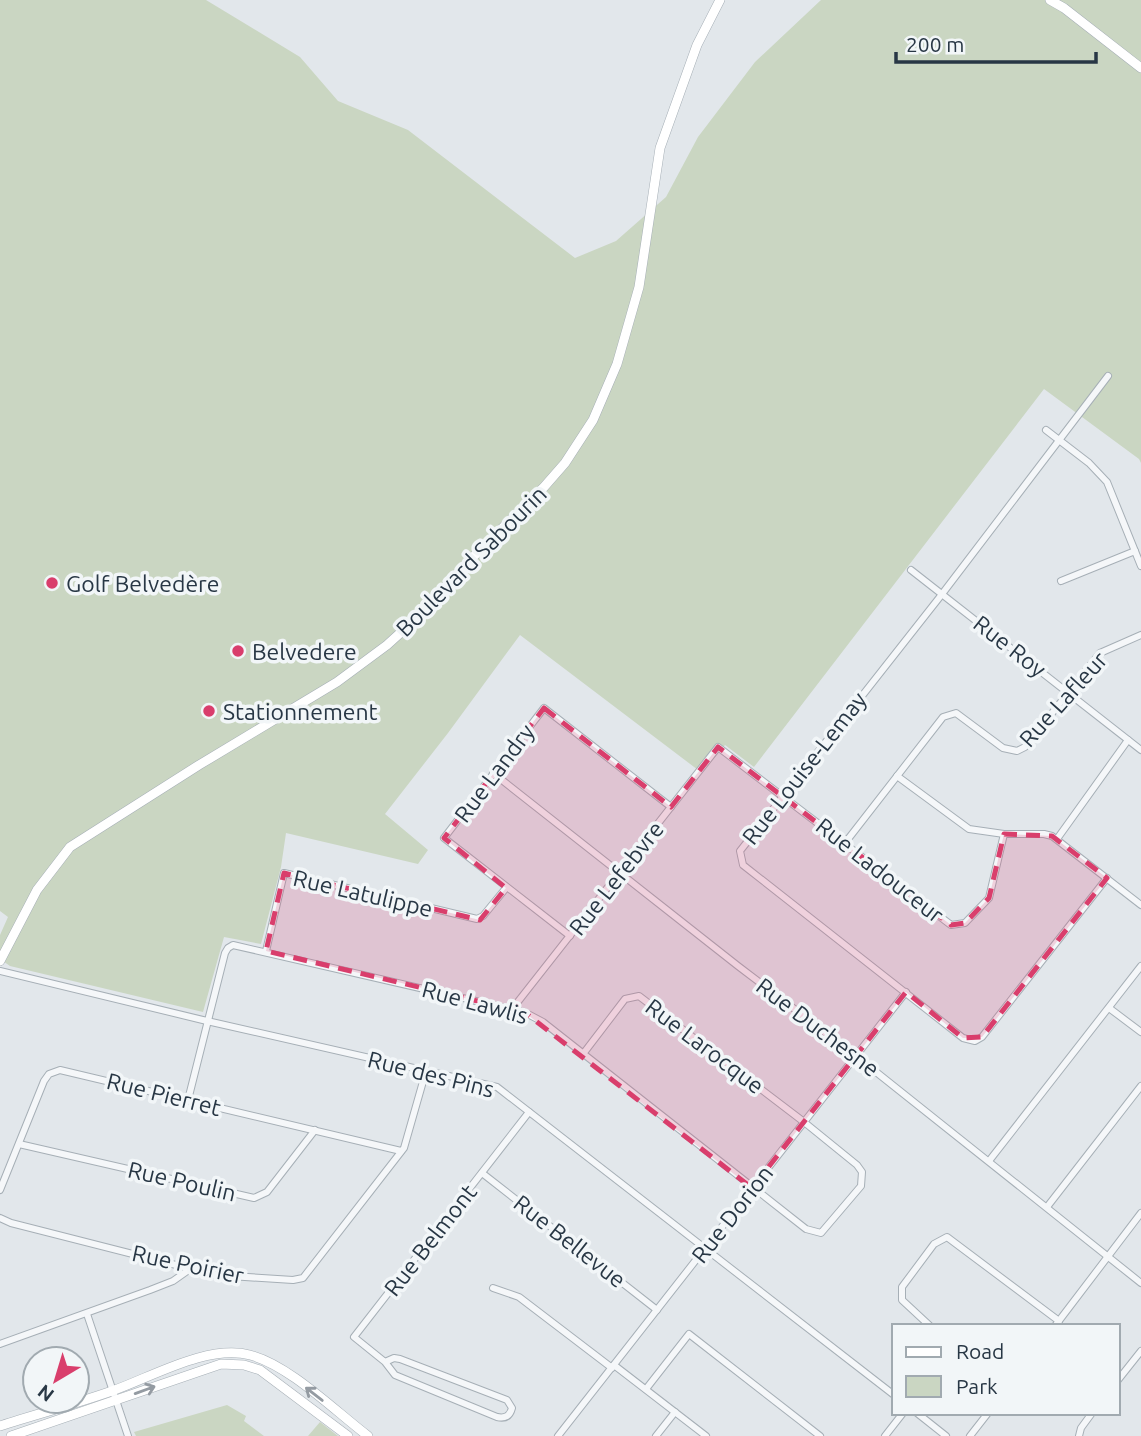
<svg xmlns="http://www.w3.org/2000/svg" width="1141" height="1436" font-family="Ubuntu,sans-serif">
  <rect width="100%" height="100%" fill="#e2e7eb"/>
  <g fill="#cad6c2">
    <path d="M 0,0 L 206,0 L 300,57 L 338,101 L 408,130 L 575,258 L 616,241 L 666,197 L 698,137 L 755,62 L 821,0 L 1141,0 L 1141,463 L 1139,459 L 1044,389 L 754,767 L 725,745 L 702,773 L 520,635 L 448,733 L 385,814 L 428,850 L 418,864 L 286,833 L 281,867 L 261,944 L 224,937 L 203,1012 L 10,966 L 0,959 L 0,935 L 8,917 L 0,911 Z"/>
    <path d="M 227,1405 L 246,1416 L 244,1421 L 264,1436 L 136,1436 L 134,1432 Z"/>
    <path d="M 320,1422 L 338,1436 L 308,1436 Z"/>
  </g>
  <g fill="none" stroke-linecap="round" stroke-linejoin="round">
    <defs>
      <g id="street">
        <path d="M 1046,430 L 1089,463 L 1107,482 L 1141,566"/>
        <path d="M 911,570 L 1141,750"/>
        <path d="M 1061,581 L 1135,551"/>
        <path d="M 493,773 L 738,966 L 856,1056 L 1141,1283"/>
        <path d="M 897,776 L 969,829 L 1004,834 L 1044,834 L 1052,836 L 1141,905"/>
        <path d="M 1057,839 L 1128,740"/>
        <path d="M 845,843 L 943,717 L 956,713 L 1003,748 L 1017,751 L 1025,747 L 1100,653 L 1141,635"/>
        <path d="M 1107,878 L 982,1037 L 975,1041 L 963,1038 L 743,865 L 740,851 L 939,598 L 1108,376"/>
        <path d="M 570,936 L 444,838 L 544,708 L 671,807"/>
        <path d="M 266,951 L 284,873 L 477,919 L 483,916 L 506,888"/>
        <path d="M 0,971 L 207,1021 L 497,1087 L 894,1395"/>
        <path d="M 513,1008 L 718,747 L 951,925 L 965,923 L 989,898 L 1004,834"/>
        <path d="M 1109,1008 L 1141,1032"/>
        <path d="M 188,1100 L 225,953 L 228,948 L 233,945 L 524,1012 L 543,1022 L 806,1229 L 821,1233 L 861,1186 L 862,1172 L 857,1165 L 804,1122 L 639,996 L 625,999 L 583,1054"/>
        <path d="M 19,1144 L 254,1198 L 267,1192 L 315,1130"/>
        <path d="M 989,1161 L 1141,966"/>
        <path d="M 482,1173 L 657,1310"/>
        <path d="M 0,1190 L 44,1081 L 49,1074 L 60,1070 L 401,1151"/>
        <path d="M 1047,1207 L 1141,1086"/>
        <path d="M 0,1218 L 11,1223 L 215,1275 L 293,1280 L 303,1278 L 404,1148 L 426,1071"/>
        <path d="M 493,1288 L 519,1297 L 612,1368"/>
        <path d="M 87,1314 L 128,1436"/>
        <path d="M 930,1326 L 902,1300 L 902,1287 L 934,1244 L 947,1237 L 1059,1321"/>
        <path d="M 1055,1326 L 1141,1213"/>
        <path d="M 0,1344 L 150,1290 L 173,1281 L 190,1269"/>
        <path d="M 385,1362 L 394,1358 L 400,1359 L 507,1400 L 512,1408 C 510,1416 505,1419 497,1417 L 395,1375 L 385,1362 L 354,1337 L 529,1112"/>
        <path d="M 614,1365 L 706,1436"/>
        <path d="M 1118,1380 L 1141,1351"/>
        <path d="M 646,1389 L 689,1334 L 820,1436"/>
        <path d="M 917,1413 L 946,1436"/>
        <path d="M 558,1436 L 906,992"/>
        <path d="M 656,1436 L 675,1412"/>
        <path d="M 885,1436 L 903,1413"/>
        <path d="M 970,1436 L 988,1413"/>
        <path d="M 1079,1436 L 1081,1428 L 1092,1413"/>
      </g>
      <g id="secondary">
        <path d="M 1050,0 L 1064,8 L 1141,68"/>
        <path d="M 0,961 L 37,890 L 70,847 L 199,765 L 337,682 L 387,645 L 420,615 L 474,556 L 544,487 L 565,463 L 593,420 L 617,364 L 639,287 L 660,148 L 697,45 L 720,0"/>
        <path d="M 0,1426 C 37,1414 75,1404 112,1391 C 152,1377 207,1344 250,1355 C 289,1365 335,1411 368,1436"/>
        <path d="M 11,1436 L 221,1364 L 244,1365 L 260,1370 L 348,1436"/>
      </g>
    </defs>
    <use href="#street" stroke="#a6afb6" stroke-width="8"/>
    <use href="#secondary" stroke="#a6afb6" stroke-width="10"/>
    <use href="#street" stroke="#f5f7f9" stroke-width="6"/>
    <use href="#secondary" stroke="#fff" stroke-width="9"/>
  </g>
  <defs><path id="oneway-shaft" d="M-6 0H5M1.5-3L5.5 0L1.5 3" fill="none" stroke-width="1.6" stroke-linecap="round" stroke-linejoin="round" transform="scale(1.75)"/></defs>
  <g stroke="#949ba2">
    <use href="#oneway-shaft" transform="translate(145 1390) rotate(-20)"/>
    <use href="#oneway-shaft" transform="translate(314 1394) rotate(-142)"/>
  </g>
  <path fill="#d93e6c" fill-opacity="0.2" stroke="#d93e6c" stroke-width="5" stroke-dasharray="14 9" stroke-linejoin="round" d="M 544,708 L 671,807 L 718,747 L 951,925 L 965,923 L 989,898 L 1004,834 L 1052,836 L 1107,878 L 982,1037 L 963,1038 L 906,992 L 752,1188 L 524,1012 L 266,951 L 284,873 L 480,920 L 506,888 L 444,838 Z"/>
  <g fill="#d93e6c" stroke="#f2f6f8" stroke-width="2.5">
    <circle cx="52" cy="583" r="7"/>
    <circle cx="238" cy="651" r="7"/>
    <circle cx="209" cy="711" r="7"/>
  </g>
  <g text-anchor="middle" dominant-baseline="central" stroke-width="7" stroke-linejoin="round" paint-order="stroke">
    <g font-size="23" fill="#283745" stroke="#f2f6f8">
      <text transform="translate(471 561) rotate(-45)">Boulevard Sabourin</text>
      <text transform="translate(1010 646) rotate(38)">Rue Roy</text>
      <text transform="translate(1063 699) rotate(-48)">Rue Lafleur</text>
      <text transform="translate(804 768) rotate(-52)">Rue Louise-Lemay</text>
      <text transform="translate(494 773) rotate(-53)">Rue Landry</text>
      <text transform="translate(880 870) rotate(38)">Rue Ladouceur</text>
      <text transform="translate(616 878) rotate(-52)">Rue Lefebvre</text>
      <text transform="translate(363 893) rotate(13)">Rue Latulippe</text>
      <text transform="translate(475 1002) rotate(15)">Rue Lawlis</text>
      <text transform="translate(818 1027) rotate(37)">Rue Duchesne</text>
      <text transform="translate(705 1046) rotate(37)">Rue Larocque</text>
      <text transform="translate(431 1074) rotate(14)">Rue des Pins</text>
      <text transform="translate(164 1094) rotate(14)">Rue Pierret</text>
      <text transform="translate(182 1181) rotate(13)">Rue Poulin</text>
      <text transform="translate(732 1214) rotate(-52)">Rue Dorion</text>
      <text transform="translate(430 1240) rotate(-52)">Rue Belmont</text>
      <text transform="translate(570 1241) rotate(38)">Rue Bellevue</text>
      <text transform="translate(188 1264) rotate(12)">Rue Poirier</text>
    </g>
    <g font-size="23" fill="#283745" stroke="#f2f6f8" text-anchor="start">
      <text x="66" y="583">Golf Belvedère</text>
      <text x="252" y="651">Belvedere</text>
      <text x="223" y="711">Stationnement</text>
    </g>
  </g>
  <rect x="892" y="1324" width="228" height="91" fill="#f2f6f8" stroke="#a1aab0" stroke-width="2"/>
  <rect x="906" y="1347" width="35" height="10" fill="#ffffff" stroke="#a1aab0" stroke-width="2"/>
  <text x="956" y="1359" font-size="21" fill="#283745">Road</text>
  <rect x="906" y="1376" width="35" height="21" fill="#cad6c2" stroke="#a1aab0" stroke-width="2"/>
  <text x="956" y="1394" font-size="21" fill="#283745">Park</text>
  <g transform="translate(56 1380) rotate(218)"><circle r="33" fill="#f2f6f8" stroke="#a1aab0" stroke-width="2"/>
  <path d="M0-5L12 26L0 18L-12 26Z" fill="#d93e6c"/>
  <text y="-10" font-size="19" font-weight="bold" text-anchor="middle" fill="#283745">N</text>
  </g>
  <path d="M896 52v10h200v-10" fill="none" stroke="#283745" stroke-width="3.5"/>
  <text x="906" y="52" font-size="21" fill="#283745" stroke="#f2f6f8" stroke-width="5" paint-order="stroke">200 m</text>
</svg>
